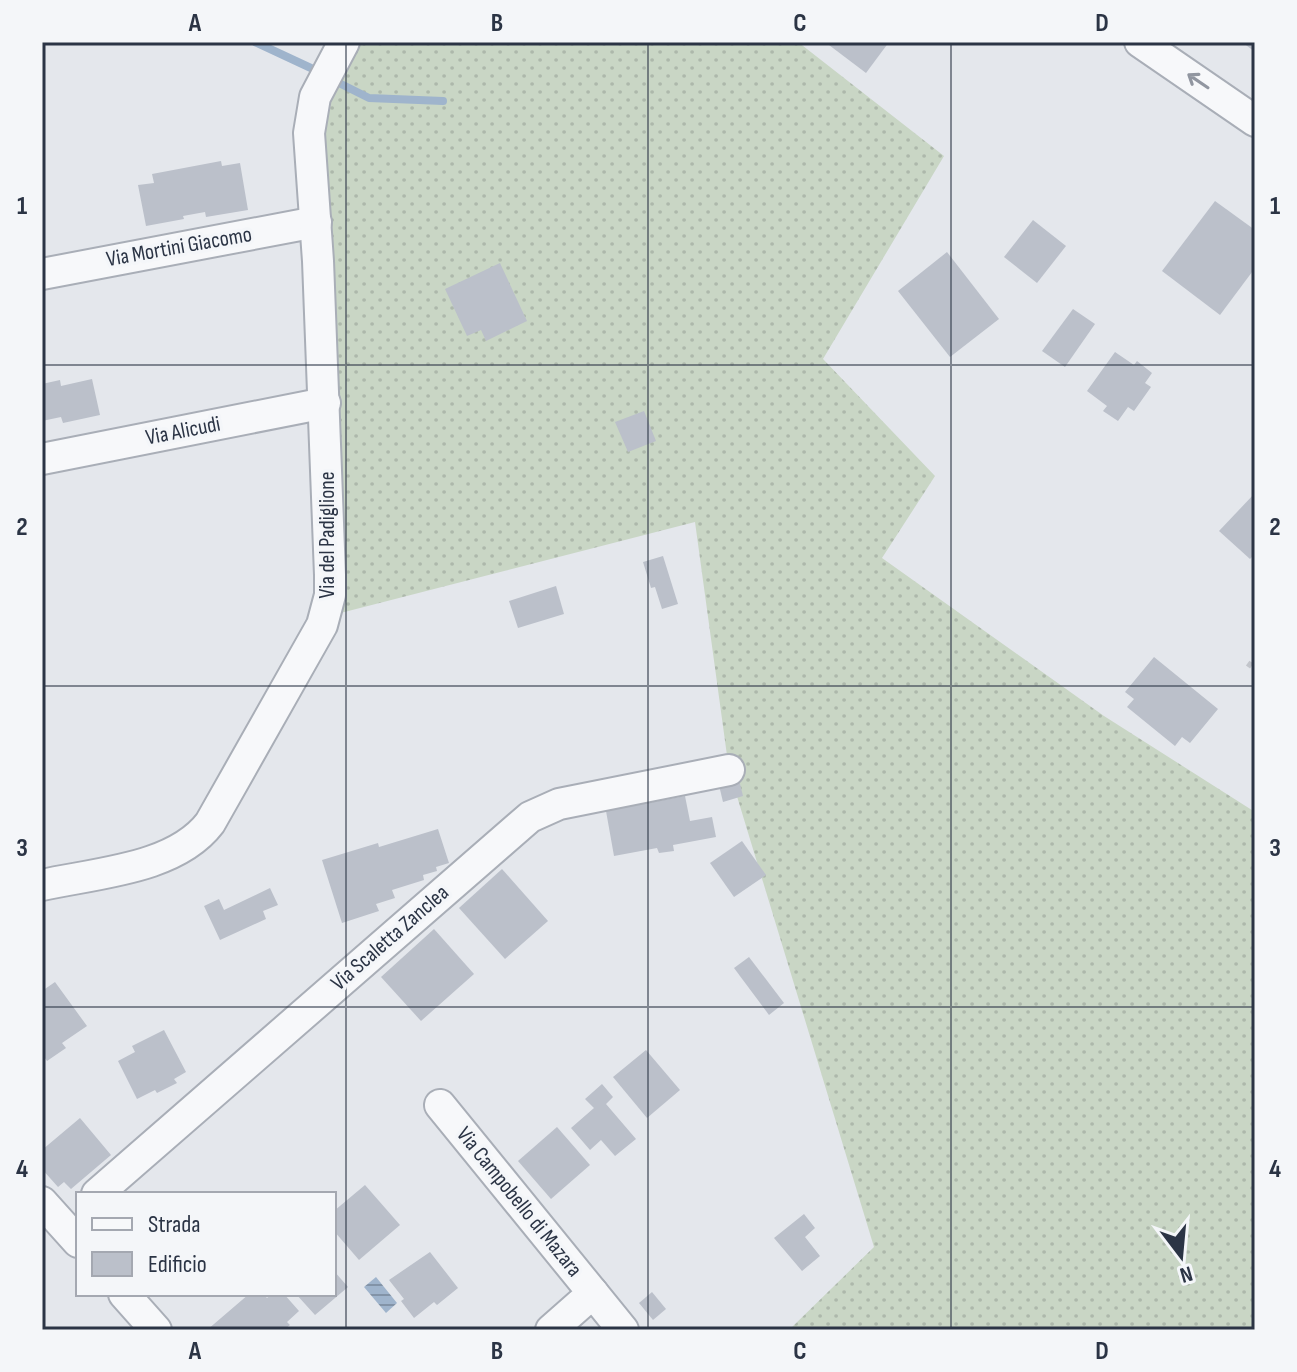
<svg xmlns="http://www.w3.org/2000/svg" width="1297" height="1372" font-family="'Sofia Sans Condensed',sans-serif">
  <defs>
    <pattern id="grass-dots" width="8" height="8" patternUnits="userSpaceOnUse" patternTransform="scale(2)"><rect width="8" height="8" fill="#c9d6c5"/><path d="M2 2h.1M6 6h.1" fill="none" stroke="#adb8ab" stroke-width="1.8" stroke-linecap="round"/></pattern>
    <pattern id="water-rules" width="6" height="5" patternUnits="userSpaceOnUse" patternTransform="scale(2)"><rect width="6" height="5" fill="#9fb4cc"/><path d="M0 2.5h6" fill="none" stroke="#8293a7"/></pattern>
  </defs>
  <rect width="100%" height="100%" fill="#e4e7ec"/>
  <path fill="url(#grass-dots)" d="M 344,42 L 798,42 L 944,156 L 823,359 L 935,476 L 882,558 L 1104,716 L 1255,812 L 1255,1330 L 789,1330 L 874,1247 L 729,770 L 695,522 L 325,617 L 309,143 Z"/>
  <path fill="url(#water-rules)" d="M 376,1277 L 397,1303 L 386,1313 L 364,1287 Z"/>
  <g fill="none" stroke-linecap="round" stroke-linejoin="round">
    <g stroke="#9fb4cc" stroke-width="8">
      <path d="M 255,42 L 313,69"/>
      <path d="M 335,81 L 369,98 L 443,101"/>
    </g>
  </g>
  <g fill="#bbc0ca">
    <path d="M 825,42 L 889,42 L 866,73 Z"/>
    <path d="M 1242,42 L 1255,42 L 1255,52 Z"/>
    <path d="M 221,161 L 222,166 L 240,163 L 248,210 L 206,217 L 205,212 L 183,216 L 184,219 L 146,226 L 138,185 L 154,183 L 152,174 Z"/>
    <path d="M 1215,201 L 1255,230 L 1255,268 L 1220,315 L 1162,271 Z"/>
    <path d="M 1033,220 L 1066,246 L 1037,283 L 1004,257 Z"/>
    <path d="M 947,252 L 999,319 L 950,357 L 898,291 Z"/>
    <path d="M 500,263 L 527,321 L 486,341 L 481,330 L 467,336 L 445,289 Z"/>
    <path d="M 1073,309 L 1095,324 L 1065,367 L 1042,351 Z"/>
    <path d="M 1115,352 L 1134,365 L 1137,361 L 1152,373 L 1145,383 L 1151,387 L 1134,411 L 1128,407 L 1118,421 L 1103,411 L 1107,406 L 1087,391 Z"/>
    <path d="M 92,379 L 100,415 L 63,423 L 61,417 L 42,421 L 42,384 L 60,380 L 61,386 Z"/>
    <path d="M 644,411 L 656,441 L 628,452 L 615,422 Z"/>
    <path d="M 1255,493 L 1255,554 L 1250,559 L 1219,531 Z"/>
    <path d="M 663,556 L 678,604 L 662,609 L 655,587 L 651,588 L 643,562 Z"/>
    <path d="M 556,586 L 564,614 L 518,628 L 509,601 Z"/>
    <path d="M 1154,657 L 1218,709 L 1190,743 L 1182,737 L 1175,746 L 1127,707 L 1134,699 L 1125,692 Z"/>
    <path d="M 738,776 L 743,796 L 723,802 L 718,781 Z"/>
    <path d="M 685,796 L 690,821 L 712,817 L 716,837 L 673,845 L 674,851 L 659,853 L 657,848 L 614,856 L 606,811 Z"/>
    <path d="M 438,829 L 449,863 L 436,867 L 437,871 L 423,875 L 424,880 L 392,890 L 395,898 L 376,904 L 379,911 L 342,923 L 322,860 L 378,843 L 379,847 Z"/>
    <path d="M 742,841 L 766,875 L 734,897 L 710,863 Z"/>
    <path d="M 502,869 L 548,921 L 505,959 L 459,908 Z"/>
    <path d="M 270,888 L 278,905 L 263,911 L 266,919 L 220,940 L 204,906 L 219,899 L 224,910 Z"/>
    <path d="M 434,929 L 474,974 L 421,1021 L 381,977 Z"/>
    <path d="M 749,957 L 784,1003 L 769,1015 L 734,968 Z"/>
    <path d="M 55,982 L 87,1026 L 62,1043 L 66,1048 L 47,1061 L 42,1054 L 42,991 Z"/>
    <path d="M 164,1030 L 186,1072 L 174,1079 L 177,1083 L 157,1093 L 155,1090 L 137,1099 L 118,1061 L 135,1052 L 132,1046 Z"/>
    <path d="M 646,1050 L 680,1090 L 647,1118 L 613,1077 Z"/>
    <path d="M 602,1084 L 613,1097 L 606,1104 L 636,1139 L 615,1156 L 601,1140 L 590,1150 L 571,1128 L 594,1108 L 585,1099 Z"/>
    <path d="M 80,1118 L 111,1155 L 71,1189 L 64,1182 L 58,1187 L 42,1169 L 42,1150 Z"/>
    <path d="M 557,1127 L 590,1165 L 551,1199 L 518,1161 Z"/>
    <path d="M 365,1185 L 400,1225 L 359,1260 L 334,1231 L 334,1211 Z"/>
    <path d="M 804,1214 L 815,1228 L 805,1237 L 820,1256 L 802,1271 L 774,1238 Z"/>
    <path d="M 430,1252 L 458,1288 L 437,1305 L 434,1302 L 414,1318 L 401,1301 L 404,1299 L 389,1280 Z"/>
    <path d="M 334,1271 L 348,1287 L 315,1315 L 296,1294 L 334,1294 Z"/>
    <path d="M 652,1292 L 666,1309 L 653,1320 L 639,1303 Z"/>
    <path d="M 249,1294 L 263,1294 L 267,1298 L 272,1294 L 284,1294 L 299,1311 L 287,1322 L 290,1325 L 284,1330 L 207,1330 Z"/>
  </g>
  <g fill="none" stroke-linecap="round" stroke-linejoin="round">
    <defs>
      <g id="minor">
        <path d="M 1140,42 L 1255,121"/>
        <path d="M 42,274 L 316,222"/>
        <path d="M 42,459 L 325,403"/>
        <path d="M 42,885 C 96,873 175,869 210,823 L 322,625 L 330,595 L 330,575 L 318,261 L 309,133 L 315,97 L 344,42"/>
        <path d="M 440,1105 L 593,1293 L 551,1330"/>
        <path d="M 97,1194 L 530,817 L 559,804 L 729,770"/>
        <path d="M 42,1202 L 78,1242"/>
        <path d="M 593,1293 L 623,1330"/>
        <path d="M 124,1294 L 156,1330"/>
      </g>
    </defs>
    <use href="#minor" stroke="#a9aeb7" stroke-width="34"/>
    <path stroke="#c2c5cb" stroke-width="5" stroke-dasharray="6 6" stroke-linecap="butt" d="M 1248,667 L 1255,657"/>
    <use href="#minor" stroke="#f7f8fa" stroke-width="30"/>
  </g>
  <defs><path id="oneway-shaft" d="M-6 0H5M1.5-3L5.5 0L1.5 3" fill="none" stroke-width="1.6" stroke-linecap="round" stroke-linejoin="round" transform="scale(2)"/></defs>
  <use stroke="#9196a0" href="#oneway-shaft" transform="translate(1198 81) rotate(-146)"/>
  <path fill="none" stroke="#2b3445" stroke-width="2" stroke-opacity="0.55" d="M 346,42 L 346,1330M 648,42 L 648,1330M 951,42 L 951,1330M 42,365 L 1255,365M 42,686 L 1255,686M 42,1007 L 1255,1007"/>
  <g text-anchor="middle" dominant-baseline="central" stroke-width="7" stroke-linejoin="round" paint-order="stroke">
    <g font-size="22" fill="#2b3445" stroke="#f4f6f9">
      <text transform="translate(179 247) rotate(-10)">Via Mortini Giacomo</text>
      <text transform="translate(183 431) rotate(-11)">Via Alicudi</text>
      <text transform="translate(327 535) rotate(-90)">Via del Padiglione</text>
      <text transform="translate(390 938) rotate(-41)">Via Scaletta Zanclea</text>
      <text transform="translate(519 1202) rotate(51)">Via Campobello di Mazara</text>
    </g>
  </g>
  <rect width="1297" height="1372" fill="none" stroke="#f4f6f9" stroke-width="88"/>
  <rect x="76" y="1192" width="260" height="104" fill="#f4f6f9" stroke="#a4a8b1" stroke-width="2"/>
  <rect x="92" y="1218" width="40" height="12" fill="#f7f8fa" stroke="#a4a8b1" stroke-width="2"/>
  <text x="148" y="1232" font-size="24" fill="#2b3445">Strada</text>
  <rect x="92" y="1252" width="40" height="24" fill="#bbc0ca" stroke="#a4a8b1" stroke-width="2"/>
  <text x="148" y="1272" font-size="24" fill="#2b3445">Edificio</text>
  <g transform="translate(1181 1256) rotate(164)" stroke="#f4f6f9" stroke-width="6" paint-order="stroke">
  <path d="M0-6L14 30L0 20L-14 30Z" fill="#2b3445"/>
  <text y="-12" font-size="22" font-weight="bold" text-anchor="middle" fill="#2b3445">N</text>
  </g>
  <rect x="44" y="44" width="1209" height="1284" fill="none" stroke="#2b3445" stroke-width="3"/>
  <g font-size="26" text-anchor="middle" font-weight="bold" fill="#2b3445">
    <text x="195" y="31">A</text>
    <text x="497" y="31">B</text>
    <text x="800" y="31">C</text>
    <text x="1102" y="31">D</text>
    <text x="22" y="214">1</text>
    <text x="1275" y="214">1</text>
    <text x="22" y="535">2</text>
    <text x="1275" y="535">2</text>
    <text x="22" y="856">3</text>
    <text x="1275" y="856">3</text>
    <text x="22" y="1177">4</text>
    <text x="1275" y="1177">4</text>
    <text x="195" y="1359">A</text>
    <text x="497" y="1359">B</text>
    <text x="800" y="1359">C</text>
    <text x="1102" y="1359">D</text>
  </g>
</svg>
